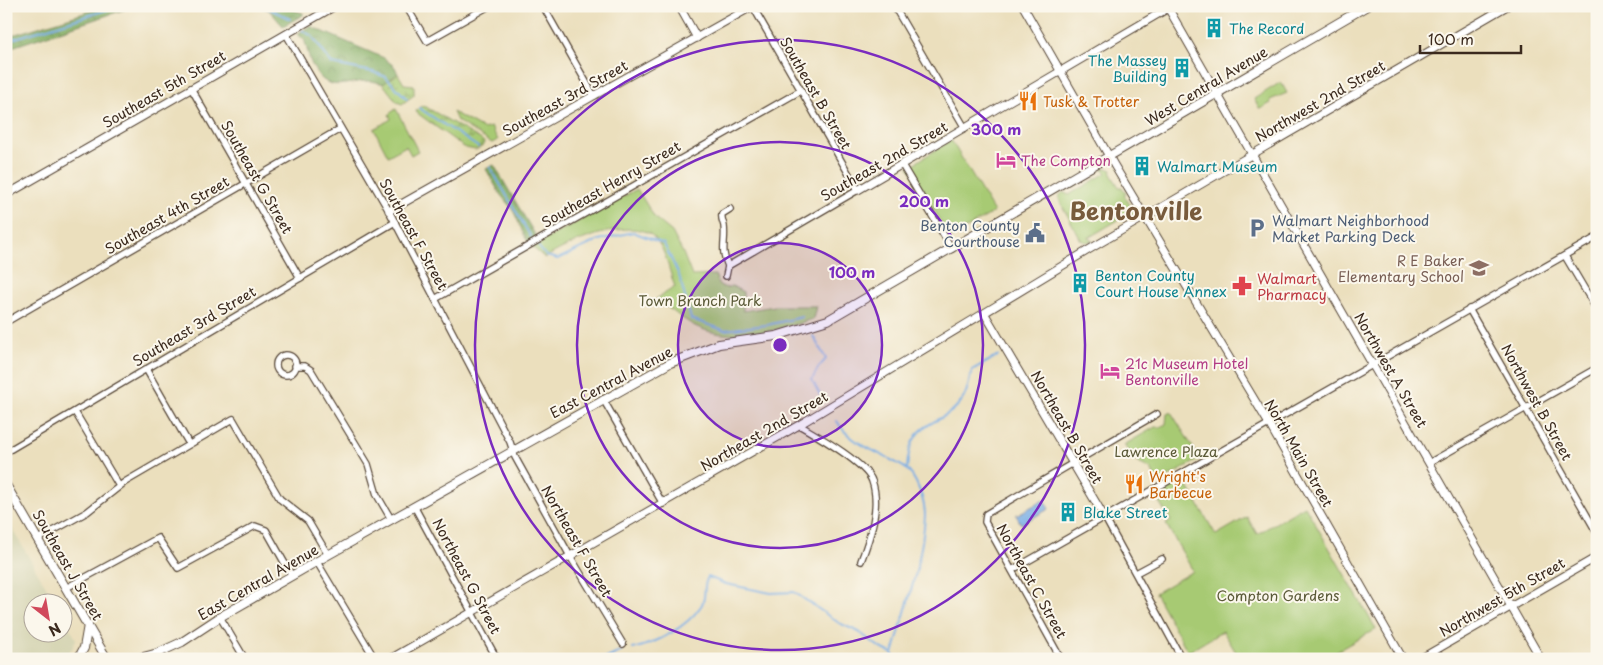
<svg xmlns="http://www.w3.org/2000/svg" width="1603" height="665" font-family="'Playpen Sans',sans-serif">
  <defs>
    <pattern id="forest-crowns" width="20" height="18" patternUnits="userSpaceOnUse" patternTransform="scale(1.25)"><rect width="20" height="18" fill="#85ae65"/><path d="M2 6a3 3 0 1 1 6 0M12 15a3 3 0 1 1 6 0" fill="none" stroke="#6e8e53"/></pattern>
    <pattern id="wetland-marsh" width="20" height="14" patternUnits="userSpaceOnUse" patternTransform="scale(1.25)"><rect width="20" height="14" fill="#a7ca73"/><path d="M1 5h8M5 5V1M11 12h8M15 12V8" fill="none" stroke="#89a45e"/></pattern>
    <pattern id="water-ripples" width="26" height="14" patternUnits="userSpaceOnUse" patternTransform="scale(1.25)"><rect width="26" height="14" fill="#78ade5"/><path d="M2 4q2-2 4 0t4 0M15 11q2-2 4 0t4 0" fill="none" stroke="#648db9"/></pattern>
  </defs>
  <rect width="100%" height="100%" fill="#fbf7ec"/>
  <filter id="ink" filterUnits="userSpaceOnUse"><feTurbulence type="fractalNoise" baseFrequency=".02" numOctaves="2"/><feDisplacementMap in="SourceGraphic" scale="10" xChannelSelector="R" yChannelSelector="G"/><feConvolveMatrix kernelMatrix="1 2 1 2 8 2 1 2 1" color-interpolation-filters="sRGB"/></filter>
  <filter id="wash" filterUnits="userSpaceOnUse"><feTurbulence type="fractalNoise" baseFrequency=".0096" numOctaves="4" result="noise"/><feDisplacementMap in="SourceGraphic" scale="20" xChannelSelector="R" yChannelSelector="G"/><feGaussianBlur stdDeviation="1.12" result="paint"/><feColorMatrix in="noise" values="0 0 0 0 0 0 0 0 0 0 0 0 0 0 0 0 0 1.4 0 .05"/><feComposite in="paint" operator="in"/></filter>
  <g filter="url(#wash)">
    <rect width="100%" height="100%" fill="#ebdfbd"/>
    <path fill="#d7d6b5" d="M 6,518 L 55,602 L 32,602 L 32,632 L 62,632 L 63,616 L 76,639 L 72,649 L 63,656 L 46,659 L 6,659 Z"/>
    <g fill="#a7ca73" stroke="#717a48">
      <path d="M 1281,82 L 1287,93 L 1270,100 L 1271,103 L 1260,109 L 1254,99 Z"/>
      <path d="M 396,109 L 418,151 L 411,155 L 406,146 L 388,156 L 374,129 L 391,119 L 389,114 Z"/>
      <path d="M 453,112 L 483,129 L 491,127 L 498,140 L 492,143 L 457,121 Z"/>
      <path d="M 951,140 L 994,212 L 950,238 L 909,167 Z"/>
      <path d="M 1107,168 L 1112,170 L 1111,174 L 1119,187 L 1122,187 L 1126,194 L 1124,195 L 1132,208 L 1134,208 L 1135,213 L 1130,219 L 1125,216 L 1088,238 L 1093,241 L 1085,242 L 1081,240 L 1060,202 L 1059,196 L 1063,192 L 1069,195 L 1106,173 L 1102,169 Z"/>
      <path d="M 637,189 L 655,218 L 672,232 L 683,253 L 692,276 L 715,275 L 720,286 L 727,288 L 732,286 L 743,292 L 743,311 L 775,306 L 816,306 L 813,319 C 777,331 731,344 695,326 C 682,319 669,308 656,299 L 675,287 C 669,272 666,249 654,237 C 632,215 566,244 545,258 L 532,247 Z"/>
      <path d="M 1171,412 L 1200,459 L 1158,483 L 1151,469 L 1136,462 L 1124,445 L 1155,427 L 1160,427 L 1166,424 L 1167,414 Z"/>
      <path d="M 1184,480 L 1216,535 L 1247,517 L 1257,534 L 1305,506 L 1376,629 L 1323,659 L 1240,659 L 1223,631 L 1188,652 L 1155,593 L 1193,571 L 1166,524 L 1171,521 L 1156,497 Z"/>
    </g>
    <g fill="url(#forest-crowns)" stroke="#606c42">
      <path d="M 107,6 L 135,6 L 6,49 L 6,37 Z"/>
      <path d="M 259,6 L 278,6 L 303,13 L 303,15 L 283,26 L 269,10 Z"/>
      <path d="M 310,26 L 384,58 L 395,67 L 398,74 L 383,84 C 354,72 331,103 312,65 C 308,57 307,47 304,39 L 297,34 Z"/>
      <path d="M 494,165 L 537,238 L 530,242 L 526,239 L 513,210 L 500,194 L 486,169 Z"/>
    </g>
    <g fill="url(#wetland-marsh)" stroke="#717a48">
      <path d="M 398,74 L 404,84 L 414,85 L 414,95 L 402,104 L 397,102 L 383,84 Z"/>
      <path d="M 421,106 L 426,107 L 480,139 L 484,142 L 483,146 L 476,150 L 465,148 L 417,113 L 416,111 Z"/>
    </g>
    <path fill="url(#water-ripples)" stroke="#5a6c82" d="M 1044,500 L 1049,509 L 1021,524 L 1016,515 Z"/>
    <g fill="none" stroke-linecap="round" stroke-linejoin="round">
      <g stroke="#78ade5" stroke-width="2">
        <path d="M 264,6 L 290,19"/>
        <path d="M 302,30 L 312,36 L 332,64 L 373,72 L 386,77 L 407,99"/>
        <path d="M 6,41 L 119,6"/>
        <path d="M 419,108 L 478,147"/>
        <path d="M 490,167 L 531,237"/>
        <path d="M 538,246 L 546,256 L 558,259 L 599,240 L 633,232 L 664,244 L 679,275 L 691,319 L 724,330 L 767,325 L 802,317"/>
        <path d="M 813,336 L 826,359 L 818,368 L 812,380 L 820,395"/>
        <path d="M 837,421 C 850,445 883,453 905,468 C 917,477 925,502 925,516 C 922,563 905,610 893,654 L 894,659"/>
        <path d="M 907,470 C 909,413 946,429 964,397 C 968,389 970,379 972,370 L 998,356"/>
        <path d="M 633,649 C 657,643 687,627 701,606 C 707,598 702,586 708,577 L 726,584 L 771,593 L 794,592 L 839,623 L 859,632 L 879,647 L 893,654"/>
        <path d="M 605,659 L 622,651"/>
      </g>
    </g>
  </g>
  <g filter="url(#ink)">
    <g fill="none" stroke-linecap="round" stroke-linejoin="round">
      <defs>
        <g id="minor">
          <path d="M 406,6 L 427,41 L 489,6"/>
          <path d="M 543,6 L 594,96"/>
          <path d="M 894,6 L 965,128"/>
          <path d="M 286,34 L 389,211 L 510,442 L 515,457 L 570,556 L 623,644"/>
          <path d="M 191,88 L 300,278"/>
          <path d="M 902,165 L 952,249"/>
          <path d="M 1565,256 L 1597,310"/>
          <path d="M 728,266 C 720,249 726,243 724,226 C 723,221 721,219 722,214 L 730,209"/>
          <path d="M 726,276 L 728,266 L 858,190 L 756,12 L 756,6"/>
          <path d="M 435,299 L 800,91"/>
          <path d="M 1469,309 L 1597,533"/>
          <path d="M 6,322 L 340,129"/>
          <circle cx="286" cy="365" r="10"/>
          <path d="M 295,366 L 305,366 L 311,370 L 368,464 L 377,495 L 391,519"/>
          <path d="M 146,369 L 189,444"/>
          <path d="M 603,399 L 663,504"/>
          <path d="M 75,412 L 119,486"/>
          <path d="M 799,425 C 816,435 866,463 872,481 C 881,506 870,538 861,561"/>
          <path d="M 6,452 L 395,222"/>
          <path d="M 1429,463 L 1597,368"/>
          <path d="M 414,506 L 497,659"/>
          <path d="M 1105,518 L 1182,659"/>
          <path d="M 38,539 L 87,512 L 125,482 L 233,419 L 280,499 L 308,521 L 328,555"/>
          <path d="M 317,562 L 375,659"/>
          <path d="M 1012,570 L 1597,237"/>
          <path d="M 1136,573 L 1162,559"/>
          <path d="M 66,588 L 158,538 L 178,568 L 255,526 L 266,530 L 292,576"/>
          <path d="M 220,617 L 245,659"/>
          <path d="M 1061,659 L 985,522 L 986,514 L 1157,414"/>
        </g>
        <g id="tertiary">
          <path d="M 679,6 L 697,38"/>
          <path d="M 1023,6 L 1114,165 L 1269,424 L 1403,659"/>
          <path d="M 1167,6 L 1541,659"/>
          <path d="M 858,190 L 1170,7"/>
          <path d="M 6,195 L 335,6"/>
          <path d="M 389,211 L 753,6"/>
          <path d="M 985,314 L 1105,518"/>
          <path d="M 390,659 L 799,425 L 1095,246 L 1507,6"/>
          <path d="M 1420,659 L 1597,557"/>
        </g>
        <g id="secondary">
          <path d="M 6,485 L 107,659"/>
          <path d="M 78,659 L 84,648 L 88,625"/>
          <path d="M 136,659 L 158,653 L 182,642 L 220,617 L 328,555 L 670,363 L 719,344 L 776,336 L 828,320 L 1367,6"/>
        </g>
      </defs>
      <use href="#minor" stroke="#554536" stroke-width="8"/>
      <use href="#tertiary" stroke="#554536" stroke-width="9"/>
      <use href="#secondary" stroke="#554536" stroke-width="10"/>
      <use href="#minor" stroke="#fff" stroke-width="5.5"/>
      <use href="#tertiary" stroke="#fff" stroke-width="7"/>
      <use href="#secondary" stroke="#fff" stroke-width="8"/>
    </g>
  </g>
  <circle cx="780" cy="345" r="102" fill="#7b2cbf" fill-opacity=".12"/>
  <g fill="none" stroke="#7b2cbf" stroke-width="2.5">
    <circle cx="780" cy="345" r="102"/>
    <circle cx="780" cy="345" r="203"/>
    <circle cx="780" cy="345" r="305"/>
  </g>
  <defs>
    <symbol id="building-bare" viewBox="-9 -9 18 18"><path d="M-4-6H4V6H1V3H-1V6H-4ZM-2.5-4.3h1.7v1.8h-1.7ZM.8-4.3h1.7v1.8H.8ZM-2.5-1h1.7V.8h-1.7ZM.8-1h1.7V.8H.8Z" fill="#0f9aa8" stroke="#fbf7ec" stroke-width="2.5" paint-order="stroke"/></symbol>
    <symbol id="restaurant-bare" viewBox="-9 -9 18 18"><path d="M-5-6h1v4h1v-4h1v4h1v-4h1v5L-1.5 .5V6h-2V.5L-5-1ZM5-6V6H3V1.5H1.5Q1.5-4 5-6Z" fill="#e8710a" stroke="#fbf7ec" stroke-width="2.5" paint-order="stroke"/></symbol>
    <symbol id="hotel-bare" viewBox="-9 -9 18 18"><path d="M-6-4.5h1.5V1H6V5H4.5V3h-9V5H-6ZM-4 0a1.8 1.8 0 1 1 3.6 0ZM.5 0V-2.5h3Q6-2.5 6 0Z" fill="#d1479c" stroke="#fbf7ec" stroke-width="2.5" paint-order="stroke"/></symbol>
    <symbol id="parking-bare" viewBox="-9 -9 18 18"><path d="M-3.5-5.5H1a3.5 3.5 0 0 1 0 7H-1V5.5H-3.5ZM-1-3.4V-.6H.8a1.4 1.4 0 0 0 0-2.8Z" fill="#5c6f8a" stroke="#fbf7ec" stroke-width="2.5" paint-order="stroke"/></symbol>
    <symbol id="civic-bare" viewBox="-9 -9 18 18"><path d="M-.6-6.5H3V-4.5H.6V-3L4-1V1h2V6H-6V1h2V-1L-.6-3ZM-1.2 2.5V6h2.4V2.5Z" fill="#5c6f8a" stroke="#fbf7ec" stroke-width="2.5" paint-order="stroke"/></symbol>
    <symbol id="school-bare" viewBox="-9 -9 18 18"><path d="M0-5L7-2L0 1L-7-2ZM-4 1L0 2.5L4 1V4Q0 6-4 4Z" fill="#8d6e63" stroke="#fbf7ec" stroke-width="2.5" paint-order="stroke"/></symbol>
    <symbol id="pharmacy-bare" viewBox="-9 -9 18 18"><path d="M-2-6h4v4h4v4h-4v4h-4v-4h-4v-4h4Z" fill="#e0444e" stroke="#fbf7ec" stroke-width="2.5" paint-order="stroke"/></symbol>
  </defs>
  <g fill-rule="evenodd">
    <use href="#building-bare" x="1200" y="14" width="28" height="28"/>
    <use href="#building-bare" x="1168" y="54" width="28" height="28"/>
    <use href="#restaurant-bare" x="1014" y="87" width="28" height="28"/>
    <use href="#hotel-bare" x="992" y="146" width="28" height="28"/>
    <use href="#building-bare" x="1128" y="152" width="28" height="28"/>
    <use href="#parking-bare" x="1243" y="214" width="28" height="28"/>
    <use href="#civic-bare" x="1021" y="219" width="28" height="28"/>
    <use href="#school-bare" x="1465" y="254" width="28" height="28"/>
    <use href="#building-bare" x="1066" y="269" width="28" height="28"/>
    <use href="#pharmacy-bare" x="1228" y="272" width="28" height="28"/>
    <use href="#hotel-bare" x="1096" y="357" width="28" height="28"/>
    <use href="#restaurant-bare" x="1120" y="470" width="28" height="28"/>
    <use href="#building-bare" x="1054" y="498" width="28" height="28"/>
  </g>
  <g text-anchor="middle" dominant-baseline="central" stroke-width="4" stroke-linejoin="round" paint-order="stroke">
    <g font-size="14" fill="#0d838f" stroke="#fbf7ec" text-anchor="start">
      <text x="1229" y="28">The Record</text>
      <text x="1167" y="60" text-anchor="end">The Massey<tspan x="1167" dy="16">Building</tspan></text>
      <text x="1157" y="166">Walmart Museum</text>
      <text x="1095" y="275">Benton County<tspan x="1095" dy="16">Court House Annex</tspan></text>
      <text x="1083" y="512">Blake Street</text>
    </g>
    <g font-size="14" fill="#3b2a1e" stroke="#fbf7ec">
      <text transform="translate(1206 86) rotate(-31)">West Central Avenue</text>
      <text transform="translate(164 89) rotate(-30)">Southeast 5th Street</text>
      <text transform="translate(816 93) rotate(60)">Southeast B Street</text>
      <text transform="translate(565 98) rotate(-29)">Southeast 3rd Street</text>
      <text transform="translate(1320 101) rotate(-30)">Northwest 2nd Street</text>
      <text transform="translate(884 161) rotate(-30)">Southeast 2nd Street</text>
      <text transform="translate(257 177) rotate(60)">Southeast G Street</text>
      <text transform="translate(611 184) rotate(-30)">Southeast Henry Street</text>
      <text transform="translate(167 215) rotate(-30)">Southeast 4th Street</text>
      <text transform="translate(414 234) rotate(61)">Southeast F Street</text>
      <text transform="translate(194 326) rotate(-31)">Southeast 3rd Street</text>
      <text transform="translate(1391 370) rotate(60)">Northwest A Street</text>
      <text transform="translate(611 382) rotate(-28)">East Central Avenue</text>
      <text transform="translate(1537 402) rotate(61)">Northwest B Street</text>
      <text transform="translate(1067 427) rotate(60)">Northeast B Street</text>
      <text transform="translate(764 431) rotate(-30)">Northeast 2nd Street</text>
      <text transform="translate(1299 453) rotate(60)">North Main Street</text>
      <text transform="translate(577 541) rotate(60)">Northeast F Street</text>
      <text transform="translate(68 565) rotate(60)">Southeast J Street</text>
      <text transform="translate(467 576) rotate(62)">Northeast G Street</text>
      <text transform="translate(1032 581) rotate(61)">Northeast C Street</text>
      <text transform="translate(258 582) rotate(-30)">East Central Avenue</text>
      <text transform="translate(1502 597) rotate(-30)">Northwest 5th Street</text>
    </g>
    <g font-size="14" fill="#c56008" stroke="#fbf7ec" text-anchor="start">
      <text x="1043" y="101">Tusk &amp; Trotter</text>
      <text x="1149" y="476">Wright's<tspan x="1149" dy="16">Barbecue</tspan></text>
    </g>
    <g font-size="14" fill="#b23c85" stroke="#fbf7ec" text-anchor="start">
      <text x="1021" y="160">The Compton</text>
      <text x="1125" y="363">21c Museum Hotel<tspan x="1125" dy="16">Bentonville</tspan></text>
    </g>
    <g font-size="14" fill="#4e5e75" stroke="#fbf7ec" text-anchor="start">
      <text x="1272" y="220">Walmart Neighborhood<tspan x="1272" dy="16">Market Parking Deck</tspan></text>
      <text x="1020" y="225" text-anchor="end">Benton County<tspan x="1020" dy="16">Courthouse</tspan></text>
    </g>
    <g font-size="14" fill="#785e54" stroke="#fbf7ec" text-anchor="end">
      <text x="1464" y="260">R E Baker<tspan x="1464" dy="16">Elementary School</tspan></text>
    </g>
    <g font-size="14" fill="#be3a42" stroke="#fbf7ec" text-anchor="start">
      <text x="1257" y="278">Walmart<tspan x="1257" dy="16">Pharmacy</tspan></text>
    </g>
    <g font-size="14" fill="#5b5a38" stroke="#fbf7ec">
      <text x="700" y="300">Town Branch Park</text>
      <text x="1166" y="451">Lawrence Plaza</text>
      <text x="1278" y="595">Compton Gardens</text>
    </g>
    <g font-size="24" font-weight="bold" fill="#785b3c" stroke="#fbf7ec">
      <text x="1136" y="210">Bentonville</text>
    </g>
  </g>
  <circle cx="780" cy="345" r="8" fill="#7b2cbf" stroke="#fbf7ec" stroke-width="2.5"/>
  <g font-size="15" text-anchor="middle" font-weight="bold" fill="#7b2cbf" stroke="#fbf7ec" stroke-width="4" stroke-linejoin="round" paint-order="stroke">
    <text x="996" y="135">300 m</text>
    <text x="924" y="207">200 m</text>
    <text x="852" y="278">100 m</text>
  </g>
  <rect width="1603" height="665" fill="none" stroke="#fbf7ec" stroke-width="25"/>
  <g transform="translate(48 618) rotate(149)"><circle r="24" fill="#fbf7ec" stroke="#aea59a"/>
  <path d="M0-4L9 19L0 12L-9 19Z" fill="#d1495b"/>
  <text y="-8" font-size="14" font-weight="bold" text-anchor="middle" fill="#3b2a1e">N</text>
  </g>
  <path d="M1420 45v8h101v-8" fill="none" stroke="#3b2a1e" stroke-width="2.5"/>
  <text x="1428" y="45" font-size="15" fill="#3b2a1e" stroke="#fbf7ec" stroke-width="4" paint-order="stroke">100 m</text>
</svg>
